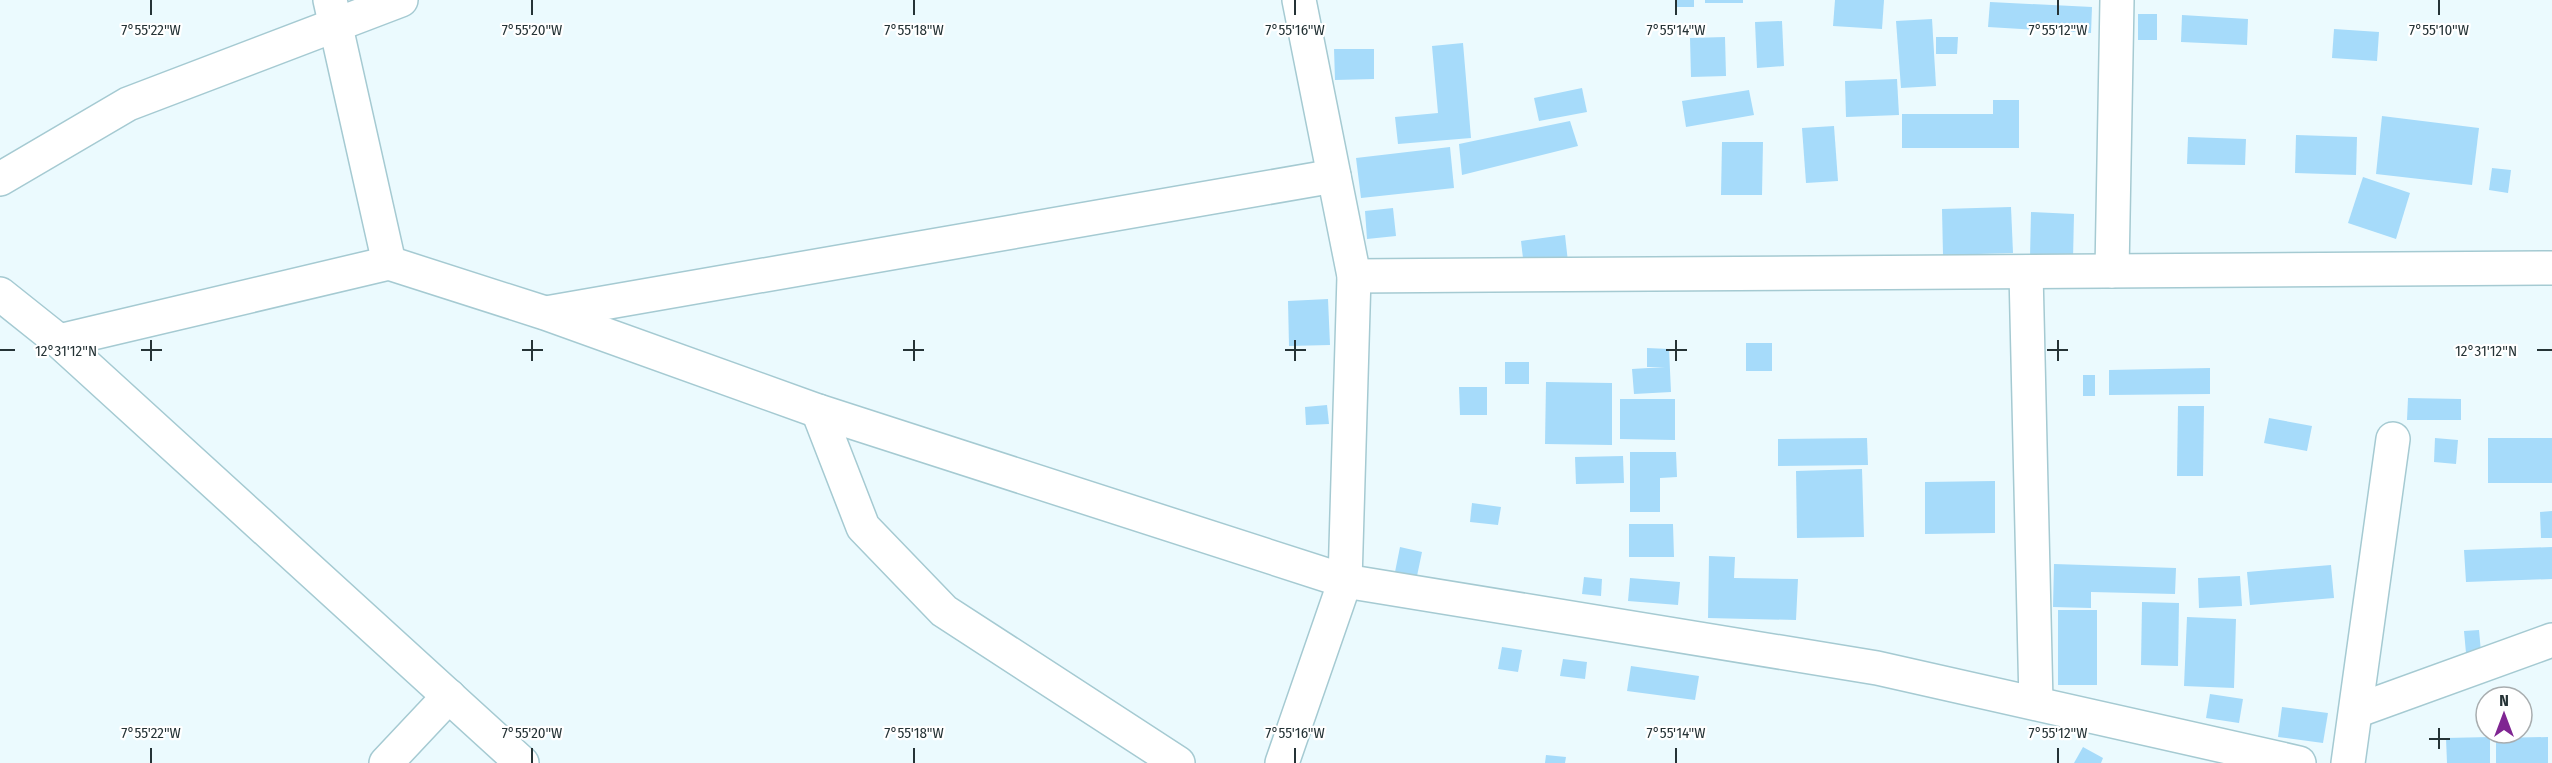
<svg xmlns="http://www.w3.org/2000/svg" width="2552" height="763" font-family="'Fira Sans Condensed',sans-serif">
  <rect width="100%" height="100%" fill="#ebfafe"/>
  <g fill="#a6dbfa">
    <rect x="1677" y="0" width="17" height="7"/>
    <rect x="1705" y="0" width="38" height="3"/>
    <path d="M 1835,0 L 1884,0 L 1882,29 L 1833,26 Z"/>
    <path d="M 1990,2 L 2092,7 L 2091,33 L 1988,27 Z"/>
    <rect x="2138" y="14" width="19" height="26"/>
    <path d="M 2182,15 L 2248,19 L 2247,45 L 2181,42 Z"/>
    <path d="M 1932,19 L 1936,86 L 1901,88 L 1896,21 Z"/>
    <path d="M 1782,21 L 1784,66 L 1757,68 L 1755,22 Z"/>
    <path d="M 2334,29 L 2379,32 L 2377,61 L 2332,58 Z"/>
    <path d="M 1725,37 L 1726,76 L 1691,77 L 1690,38 Z"/>
    <path d="M 1936,37 L 1958,37 L 1957,54 L 1936,54 Z"/>
    <path d="M 1463,43 L 1471,138 L 1398,144 L 1395,117 L 1438,113 L 1432,46 Z"/>
    <path d="M 1334,49 L 1374,49 L 1374,79 L 1335,80 Z"/>
    <path d="M 1897,79 L 1899,115 L 1846,117 L 1845,81 Z"/>
    <path d="M 1582,88 L 1587,112 L 1539,121 L 1534,98 Z"/>
    <path d="M 1749,90 L 1754,115 L 1686,127 L 1682,101 Z"/>
    <path d="M 1993,100 L 2019,100 L 2019,148 L 1902,148 L 1902,114 L 1993,114 Z"/>
    <path d="M 2382,116 L 2479,128 L 2472,185 L 2376,174 Z"/>
    <path d="M 1570,121 L 1578,146 L 1462,175 L 1459,144 Z"/>
    <path d="M 1834,126 L 1838,181 L 1806,183 L 1802,128 Z"/>
    <path d="M 2296,135 L 2357,137 L 2356,175 L 2295,173 Z"/>
    <path d="M 2188,137 L 2246,139 L 2245,165 L 2187,164 Z"/>
    <path d="M 1722,142 L 1763,142 L 1762,195 L 1721,195 Z"/>
    <path d="M 1450,147 L 1454,188 L 1361,198 L 1356,158 Z"/>
    <path d="M 2492,168 L 2511,170 L 2508,193 L 2489,190 Z"/>
    <path d="M 2363,177 L 2410,193 L 2396,239 L 2348,223 Z"/>
    <path d="M 2011,207 L 2013,253 L 1943,255 L 1942,209 Z"/>
    <path d="M 1393,208 L 1396,236 L 1367,239 L 1365,211 Z"/>
    <path d="M 2031,212 L 2074,214 L 2073,260 L 2030,258 Z"/>
    <path d="M 1565,235 L 1568,262 L 1524,267 L 1521,241 Z"/>
    <path d="M 1328,299 L 1330,345 L 1289,346 L 1288,301 Z"/>
    <rect x="1746" y="343" width="26" height="28"/>
    <path d="M 1647,348 L 1669,349 L 1671,392 L 1634,394 L 1632,369 L 1665,367 L 1647,367 Z"/>
    <rect x="1505" y="362" width="24" height="22"/>
    <path d="M 2210,368 L 2210,394 L 2109,395 L 2109,370 Z"/>
    <rect x="2083" y="375" width="12" height="21"/>
    <path d="M 1546,382 L 1612,383 L 1612,445 L 1545,444 Z"/>
    <path d="M 1459,387 L 1487,387 L 1487,415 L 1460,415 Z"/>
    <path d="M 2408,398 L 2461,399 L 2461,420 L 2407,420 Z"/>
    <path d="M 1620,399 L 1675,399 L 1675,440 L 1620,439 Z"/>
    <path d="M 1327,405 L 1329,424 L 1306,425 L 1305,407 Z"/>
    <path d="M 2178,406 L 2204,406 L 2203,476 L 2177,476 Z"/>
    <path d="M 2269,418 L 2312,426 L 2307,451 L 2264,443 Z"/>
    <path d="M 1867,438 L 1868,465 L 1778,466 L 1778,439 Z"/>
    <path d="M 2435,438 L 2458,440 L 2456,464 L 2434,462 Z"/>
    <rect x="2488" y="438" width="64" height="45"/>
    <path d="M 1630,452 L 1676,452 L 1677,477 L 1660,478 L 1660,512 L 1630,512 Z"/>
    <path d="M 1623,456 L 1624,483 L 1576,484 L 1575,457 Z"/>
    <path d="M 1862,469 L 1864,537 L 1797,538 L 1796,471 Z"/>
    <path d="M 1995,481 L 1995,533 L 1925,534 L 1925,482 Z"/>
    <path d="M 1472,503 L 1501,507 L 1498,525 L 1470,522 Z"/>
    <path d="M 2552,511 L 2552,538 L 2541,538 L 2540,512 Z"/>
    <path d="M 1629,524 L 1673,524 L 1674,557 L 1629,557 Z"/>
    <path d="M 1400,547 L 1422,552 L 1417,576 L 1395,572 Z"/>
    <path d="M 2552,547 L 2552,579 L 2466,582 L 2464,550 Z"/>
    <path d="M 1709,556 L 1735,557 L 1734,578 L 1798,579 L 1796,620 L 1708,618 Z"/>
    <path d="M 2054,564 L 2176,568 L 2175,594 L 2091,592 L 2091,608 L 2053,607 Z"/>
    <path d="M 2331,565 L 2334,598 L 2250,605 L 2247,572 Z"/>
    <path d="M 2240,576 L 2242,606 L 2199,608 L 2198,578 Z"/>
    <path d="M 1584,577 L 1602,579 L 1601,596 L 1582,594 Z"/>
    <path d="M 1630,578 L 1680,582 L 1678,605 L 1628,601 Z"/>
    <path d="M 2142,602 L 2179,603 L 2178,666 L 2141,665 Z"/>
    <rect x="2058" y="610" width="39" height="75"/>
    <path d="M 2187,617 L 2236,619 L 2234,688 L 2184,686 Z"/>
    <path d="M 2479,630 L 2481,652 L 2466,653 L 2464,631 Z"/>
    <path d="M 1502,647 L 1522,650 L 1518,672 L 1498,669 Z"/>
    <path d="M 1563,659 L 1587,662 L 1585,679 L 1560,676 Z"/>
    <path d="M 1631,666 L 1699,676 L 1695,700 L 1627,691 Z"/>
    <path d="M 2210,694 L 2243,699 L 2239,723 L 2206,718 Z"/>
    <path d="M 2282,707 L 2328,713 L 2323,743 L 2278,737 Z"/>
    <path d="M 2490,737 L 2490,763 L 2447,763 L 2446,738 Z"/>
    <path d="M 2548,737 L 2548,763 L 2496,763 L 2496,738 Z"/>
    <path d="M 2083,747 L 2103,758 L 2101,763 L 2074,763 Z"/>
    <path d="M 1546,755 L 1566,757 L 1565,763 L 1545,763 Z"/>
  </g>
  <g fill="none" stroke-linecap="round" stroke-linejoin="round">
    <defs>
      <g id="minor">
        <path d="M 330,0 L 389,263"/>
        <path d="M 0,179 L 128,104 L 401,0"/>
        <path d="M 2112,271 L 2117,0"/>
        <path d="M 2026,272 L 2036,703"/>
        <path d="M 1354,276 L 2552,268"/>
        <path d="M 546,313 L 1334,176"/>
        <path d="M 59,341 L 389,263 L 545,313 L 818,411 L 1345,581 L 1877,668 L 2299,763"/>
        <path d="M 818,411 L 863,527 L 944,611 L 1178,763"/>
        <path d="M 2356,711 L 2552,640"/>
        <path d="M 386,763 L 449,696"/>
        <path d="M 1282,763 L 1345,581 L 1354,276 L 1299,0"/>
        <path d="M 2348,763 L 2393,439"/>
      </g>
      <path id="tertiary" d="M 0,294 L 59,341 L 522,763"/>
    </defs>
    <use href="#minor" stroke="#a5cad2" stroke-width="36"/>
    <use href="#tertiary" stroke="#a5cad2" stroke-width="36"/>
    <use href="#minor" stroke="#fff" stroke-width="33"/>
    <use href="#tertiary" stroke="#fff" stroke-width="33"/>
  </g>
  <path fill="none" stroke="#253336" stroke-width="2" d="M 151,0 L 151,15M 532,0 L 532,15M 914,0 L 914,15M 1295,0 L 1295,15M 1676,0 L 1676,15M 2058,0 L 2058,15M 2439,0 L 2439,15M 151,340 L 151,361M 532,340 L 532,361M 914,340 L 914,361M 1295,340 L 1295,361M 1676,340 L 1676,361M 2058,340 L 2058,361M 0,350 L 15,350M 141,350 L 162,350M 522,350 L 543,350M 903,350 L 924,350M 1285,350 L 1306,350M 1666,350 L 1687,350M 2047,350 L 2068,350M 2537,350 L 2552,350M 2439,728 L 2439,749M 2429,739 L 2450,739M 151,748 L 151,763M 532,748 L 532,763M 914,748 L 914,763M 1295,748 L 1295,763M 1676,748 L 1676,763M 2058,748 L 2058,763"/>
  <g font-size="15" text-anchor="middle" fill="#253336" stroke="#fff" stroke-width="4.5" stroke-linejoin="round" paint-order="stroke">
    <text x="151" y="35">7°55'22"W</text>
    <text x="532" y="35">7°55'20"W</text>
    <text x="914" y="35">7°55'18"W</text>
    <text x="1295" y="35">7°55'16"W</text>
    <text x="1676" y="35">7°55'14"W</text>
    <text x="2058" y="35">7°55'12"W</text>
    <text x="2439" y="35">7°55'10"W</text>
    <text x="66" y="356">12°31'12"N</text>
    <text x="2486" y="356">12°31'12"N</text>
    <text x="151" y="738">7°55'22"W</text>
    <text x="532" y="738">7°55'20"W</text>
    <text x="914" y="738">7°55'18"W</text>
    <text x="1295" y="738">7°55'16"W</text>
    <text x="1676" y="738">7°55'14"W</text>
    <text x="2058" y="738">7°55'12"W</text>
  </g>
  <g transform="translate(2504 715)"><circle r="28" fill="#ffffff" stroke="#a8adaf" stroke-width="1.5"/>
  <path d="M0-4.5L10 22L0 15L-10 22Z" fill="#7f2592"/>
  <text y="-9" font-size="16" font-weight="bold" text-anchor="middle" fill="#253336">N</text>
  </g>
</svg>
